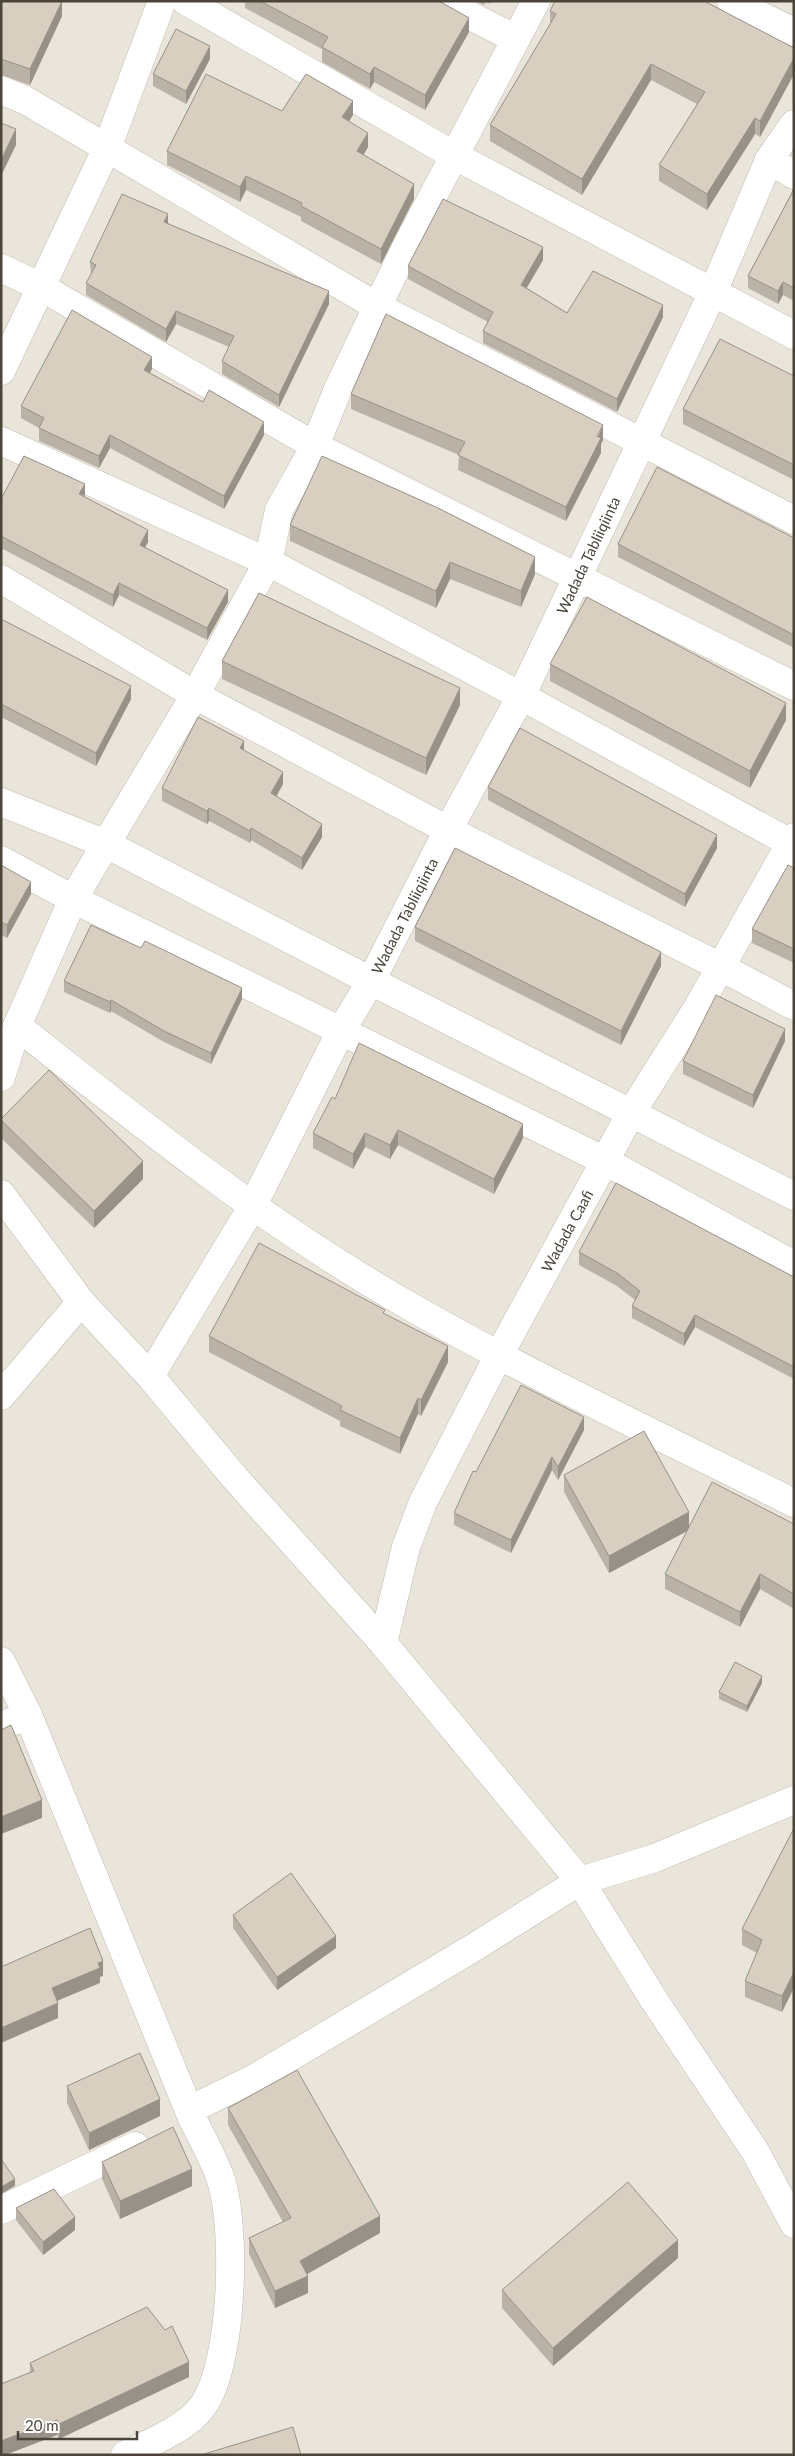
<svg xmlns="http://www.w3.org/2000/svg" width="795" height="2456" font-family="Lato,sans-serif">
  <rect width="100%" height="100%" fill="#f6f3ec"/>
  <rect fill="#eae5da" x="1" y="1" width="793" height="2454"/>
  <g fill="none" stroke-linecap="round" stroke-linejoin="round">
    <defs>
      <g id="minor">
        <path d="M 186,1 L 455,156 L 794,335"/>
        <path d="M 441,1 L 516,39"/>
        <path d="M 731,1 L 794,32"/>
        <path d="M 1,90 L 25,100 L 378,307 L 794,520"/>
        <path d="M 769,160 L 794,175"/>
        <path d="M 1,268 L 41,287 L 315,446 L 794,686"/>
        <path d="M 1,371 L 107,148 L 162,1"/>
        <path d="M 1,441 L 268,562 L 521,696 L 794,845"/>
        <path d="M 1,579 L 195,695 L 448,830 L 719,966 L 794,1006"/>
        <path d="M 1,802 L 106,844 L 371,981 L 794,1196"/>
        <path d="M 1,860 L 73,899 L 605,1161 L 794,1265"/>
        <path d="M 17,1026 L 73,899 L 195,695 L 268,562 L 279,510 L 315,446 L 338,389 L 406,247 L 536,1"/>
        <path d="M 1,1077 L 17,1026 C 146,1128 270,1227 413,1308 C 537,1379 666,1439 794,1503"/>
        <path d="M 1,1194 L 81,1302 L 150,1376 L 235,1478 L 383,1643 L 580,1881 L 654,2000 L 755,2151 L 794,2224"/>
        <path id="s1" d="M 150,1376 L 252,1207 L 341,1031 L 371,981 L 448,830 L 521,696 L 713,292 L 769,160 L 794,124"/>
        <path d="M 1,1396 L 81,1302"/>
        <path id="s2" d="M 383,1643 L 406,1547 L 423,1502 L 499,1355 L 631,1113 L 698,1007 L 794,837"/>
        <path d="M 1,1661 L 28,1715 L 192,2118 C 202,2138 214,2159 221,2180 C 237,2230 233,2366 202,2407 C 187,2428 148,2444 125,2455"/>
        <path d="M 1,1726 L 28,1715"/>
        <path d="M 189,2110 L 255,2078 L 473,1948 L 580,1881 L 655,1858 L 794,1800"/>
        <path d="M 1,2210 L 135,2146"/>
      </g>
    </defs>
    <use href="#minor" stroke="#c2bbae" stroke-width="29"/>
    <use href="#minor" stroke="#fff" stroke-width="28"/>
  </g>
  <g fill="#bab2a6">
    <path d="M 1,1 L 62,1 L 62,16 L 30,85 L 1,75 Z"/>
    <path d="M 245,1 L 439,1 L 469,32 L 425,110 L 374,82 L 370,89 L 322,62 L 322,49 L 245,8 Z"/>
    <path d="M 475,1 L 492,1 L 490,4 L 486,2 L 484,5 Z"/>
    <path d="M 550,11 L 794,48 L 794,74 L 760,137 L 755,134 L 707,210 L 659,181 L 659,165 L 697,104 L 651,80 L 582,195 L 490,141 L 490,125 L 550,25 Z"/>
    <path d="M 210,59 L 186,104 L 153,86 L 153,74 Z"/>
    <path d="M 282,111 L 353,115 L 349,121 L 368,147 L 363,155 L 414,199 L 381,264 L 301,221 L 301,217 L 246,190 L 240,202 L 167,165 L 167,151 Z"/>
    <path d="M 794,188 L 794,301 L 783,295 L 778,304 L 748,288 L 748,276 Z"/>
    <path d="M 168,223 L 329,304 L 279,407 L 222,374 L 222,361 L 229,347 L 176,324 L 166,342 L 86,295 L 86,283 L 91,275 L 90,262 Z"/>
    <path d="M 543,260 L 527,288 L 567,313 L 663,317 L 617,412 L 483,343 L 483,331 L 488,322 L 408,279 L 408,266 Z"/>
    <path d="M 152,369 L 150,373 L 264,435 L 224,509 L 110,448 L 99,468 L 39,441 L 39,428 L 21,418 L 21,406 Z"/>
    <path d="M 794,376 L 794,480 L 683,424 L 683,409 Z"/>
    <path d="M 351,394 L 603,440 L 601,444 L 601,453 L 566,521 L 458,470 L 459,455 L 351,409 Z"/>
    <path d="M 84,496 L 148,542 L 145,547 L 228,602 L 207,640 L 119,595 L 113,607 L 1,548 L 1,499 Z"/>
    <path d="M 290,525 L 535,574 L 521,607 L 450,579 L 436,608 L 290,541 Z"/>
    <path d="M 794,538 L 794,648 L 618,557 L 618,544 Z"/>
    <path d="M 1,619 L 131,699 L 96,766 L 1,717 Z"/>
    <path d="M 222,661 L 460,705 L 426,775 L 222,679 Z"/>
    <path d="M 550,664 L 786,720 L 750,788 L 550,681 Z"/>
    <path d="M 244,750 L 283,784 L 277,796 L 322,837 L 302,870 L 251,840 L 250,843 L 209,821 L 207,824 L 162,801 L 162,788 Z"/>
    <path d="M 488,787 L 717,848 L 685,907 L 488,800 Z"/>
    <path d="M 1,865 L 31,894 L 7,938 L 1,935 Z"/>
    <path d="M 794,868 L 794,963 L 752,943 L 752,929 Z"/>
    <path d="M 415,927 L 661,966 L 621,1045 L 415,941 Z"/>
    <path d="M 64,981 L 242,999 L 211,1064 L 164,1042 L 111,1011 L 110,1013 L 64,992 Z"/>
    <path d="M 785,1041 L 753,1108 L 683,1074 L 683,1061 Z"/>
    <path d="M 335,1099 L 523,1138 L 494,1194 L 398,1145 L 390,1159 L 365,1147 L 353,1169 L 313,1148 L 313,1133 Z"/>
    <path d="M 1,1119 L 143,1179 L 94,1228 L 1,1138 Z"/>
    <path d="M 579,1252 L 794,1277 L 794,1379 L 695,1327 L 684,1346 L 632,1318 L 632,1306 L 635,1300 L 617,1286 L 579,1265 Z"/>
    <path d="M 385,1314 L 448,1362 L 421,1416 L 418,1414 L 400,1454 L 340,1426 L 340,1421 L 209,1352 L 209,1336 Z"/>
    <path d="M 584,1430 L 558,1480 L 552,1470 L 511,1553 L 454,1525 L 454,1513 L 476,1472 Z"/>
    <path d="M 564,1475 L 689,1527 L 794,1524 L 794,1609 L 760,1589 L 740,1627 L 665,1589 L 665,1574 L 687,1531 L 609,1573 L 564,1492 Z"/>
    <path d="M 762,1683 L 747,1712 L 719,1699 L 719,1692 Z"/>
    <path d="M 793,1830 L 782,2012 L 745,1997 L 745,1981 L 757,1953 L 742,1945 L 742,1929 Z"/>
    <path d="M 233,1915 L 336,1948 L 277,1990 L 233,1928 Z"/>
    <path d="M 67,2086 L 160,2116 L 89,2150 L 67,2103 Z"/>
    <path d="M 228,2108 L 380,2233 L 307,2274 L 308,2293 L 275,2308 L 249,2254 L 249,2238 L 283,2222 L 228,2125 Z"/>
    <path d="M 102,2162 L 192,2186 L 120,2219 L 102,2179 Z"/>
    <path d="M 16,2208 L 75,2230 L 43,2255 L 16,2220 Z"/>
    <path d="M 678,2258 L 553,2366 L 502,2308 L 502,2290 Z"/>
    <path d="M 30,2363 L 189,2377 L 59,2439 L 57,2435 L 5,2455 L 1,2455 L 30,2373 Z"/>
  </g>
  <g fill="#979187">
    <path d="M 62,1 L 62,16 L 30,85 L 30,69 Z"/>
    <path d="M 469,18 L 469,32 L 425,110 L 425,95 Z"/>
    <path d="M 210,46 L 210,59 L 186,104 L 186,91 Z"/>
    <path d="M 794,58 L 794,74 L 760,137 L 760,121 Z"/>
    <path d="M 651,64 L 651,80 L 582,195 L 582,179 Z"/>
    <path d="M 374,67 L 374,82 L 370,89 L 370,74 Z"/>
    <path d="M 353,101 L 353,115 L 342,132 L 342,117 Z"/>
    <path d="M 755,118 L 755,134 L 707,210 L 707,194 Z"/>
    <path d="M 16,129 L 16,145 L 1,176 L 1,160 Z"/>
    <path d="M 368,133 L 368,147 L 357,166 L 357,151 Z"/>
    <path d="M 246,176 L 246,190 L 240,202 L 240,187 Z"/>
    <path d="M 414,184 L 414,199 L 381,264 L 381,249 Z"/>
    <path d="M 168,214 L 168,227 L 164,222 Z"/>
    <path d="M 543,247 L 543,260 L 521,297 L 521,285 Z"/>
    <path d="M 783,282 L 783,295 L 778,304 L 778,291 Z"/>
    <path d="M 329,291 L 329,304 L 279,407 L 279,395 Z"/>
    <path d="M 663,305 L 663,317 L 617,412 L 617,399 Z"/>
    <path d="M 176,311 L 176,324 L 166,342 L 166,329 Z"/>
    <path d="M 152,357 L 152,369 L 144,383 L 144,370 Z"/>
    <path d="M 264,422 L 264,435 L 224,509 L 224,496 Z"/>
    <path d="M 603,425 L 603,440 L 601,444 L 601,453 L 566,521 L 566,507 Z"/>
    <path d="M 110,435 L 110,448 L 99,468 L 99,456 Z"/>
    <path d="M 85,484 L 85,496 L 79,494 Z"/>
    <path d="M 148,530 L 148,542 L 140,557 L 140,545 Z"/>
    <path d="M 535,557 L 535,574 L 521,607 L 521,591 Z"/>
    <path d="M 450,562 L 450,579 L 436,608 L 436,591 Z"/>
    <path d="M 119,583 L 119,595 L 113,607 L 113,595 Z"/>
    <path d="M 228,590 L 228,602 L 207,640 L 207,628 Z"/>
    <path d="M 131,686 L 131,699 L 96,766 L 96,753 Z"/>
    <path d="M 460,688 L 460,705 L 426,775 L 426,758 Z"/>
    <path d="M 786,703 L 786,720 L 750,788 L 750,771 Z"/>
    <path d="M 244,741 L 244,754 L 240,748 Z"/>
    <path d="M 283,772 L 283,784 L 271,805 L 271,793 Z"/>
    <path d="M 209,808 L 209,821 L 207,824 L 207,811 Z"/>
    <path d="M 322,824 L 322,837 L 302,870 L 302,858 Z"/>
    <path d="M 251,828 L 251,840 L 250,843 L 250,831 Z"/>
    <path d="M 717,835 L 717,848 L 685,907 L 685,894 Z"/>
    <path d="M 31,882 L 31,894 L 7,938 L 7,925 Z"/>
    <path d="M 661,952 L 661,966 L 621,1045 L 621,1031 Z"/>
    <path d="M 242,988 L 242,999 L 211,1064 L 211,1053 Z"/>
    <path d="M 111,1000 L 111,1011 L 110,1013 L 110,1002 Z"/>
    <path d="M 785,1029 L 785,1041 L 753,1108 L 753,1095 Z"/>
    <path d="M 523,1124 L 523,1138 L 494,1194 L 494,1179 Z"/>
    <path d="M 398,1130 L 398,1145 L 390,1159 L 390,1145 Z"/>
    <path d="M 365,1133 L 365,1147 L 353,1169 L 353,1154 Z"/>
    <path d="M 143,1161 L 143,1179 L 94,1228 L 94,1211 Z"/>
    <path d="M 695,1315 L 695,1327 L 684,1346 L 684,1334 Z"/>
    <path d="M 448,1346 L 448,1362 L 421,1416 L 421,1400 Z"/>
    <path d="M 418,1398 L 418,1414 L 400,1454 L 400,1438 Z"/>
    <path d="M 584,1417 L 584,1430 L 558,1480 L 558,1467 Z"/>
    <path d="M 552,1457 L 552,1470 L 511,1553 L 511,1540 Z"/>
    <path d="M 689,1512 L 689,1530 L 609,1573 L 609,1556 Z"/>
    <path d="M 760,1574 L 760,1589 L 740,1627 L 740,1612 Z"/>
    <path d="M 762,1676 L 762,1683 L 747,1712 L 747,1706 Z"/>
    <path d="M 42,1800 L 42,1818 L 1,1834 L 1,1817 Z"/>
    <path d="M 336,1936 L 336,1948 L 277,1990 L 277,1977 Z"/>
    <path d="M 103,1961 L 103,1976 L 100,1977 L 100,1983 L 52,2003 L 52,1988 Z"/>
    <path d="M 794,1972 L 794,1988 L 782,2012 L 782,1996 Z"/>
    <path d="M 58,2003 L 58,2018 L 1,2043 L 1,2028 Z"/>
    <path d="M 160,2099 L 160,2116 L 89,2150 L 89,2133 Z"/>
    <path d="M 192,2169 L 192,2186 L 120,2219 L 120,2201 Z"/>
    <path d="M 15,2179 L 15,2186 L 1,2194 L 1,2187 Z"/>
    <path d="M 380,2216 L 380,2233 L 300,2278 L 300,2261 Z"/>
    <path d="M 75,2217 L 75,2230 L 43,2255 L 43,2242 Z"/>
    <path d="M 678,2240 L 678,2258 L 553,2366 L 553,2348 Z"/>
    <path d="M 308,2276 L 308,2293 L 275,2308 L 275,2291 Z"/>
    <path d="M 189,2362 L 189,2377 L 59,2439 L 59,2424 Z"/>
    <path d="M 57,2420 L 57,2435 L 5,2455 L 1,2455 L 1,2441 Z"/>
  </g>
  <g fill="#d8cfc1" stroke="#979187">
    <path d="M 1,1 L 62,1 L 30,69 L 1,59 Z"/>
    <path d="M 260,1 L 439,1 L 469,18 L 425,95 L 374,67 L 370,74 L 322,47 L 328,37 Z"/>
    <path d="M 555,1 L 704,1 L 794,48 L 794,58 L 760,121 L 755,118 L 707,194 L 659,165 L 705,92 L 651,64 L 582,179 L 490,125 L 556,14 L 550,11 Z"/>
    <path d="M 176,29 L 210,46 L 186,91 L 153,74 Z"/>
    <path d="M 206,74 L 282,111 L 306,74 L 353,101 L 342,117 L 368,133 L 357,151 L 414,184 L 381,249 L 301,206 L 302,203 L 246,176 L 240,187 L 167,151 Z"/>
    <path d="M 1,123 L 16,129 L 1,160 Z"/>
    <path d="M 794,189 L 794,288 L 783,282 L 778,291 L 748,276 Z"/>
    <path d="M 122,194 L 168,214 L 164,222 L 329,291 L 279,395 L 222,361 L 234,336 L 176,311 L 166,329 L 86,283 L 96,265 L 90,262 Z"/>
    <path d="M 443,199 L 543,247 L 521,285 L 567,313 L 593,271 L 663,305 L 617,399 L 483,331 L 493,312 L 408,266 Z"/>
    <path d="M 72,310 L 152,357 L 144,370 L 203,402 L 209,390 L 264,422 L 224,496 L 110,435 L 99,456 L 39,428 L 44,418 L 21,406 Z"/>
    <path d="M 386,314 L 603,425 L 597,436 L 601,438 L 566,507 L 458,455 L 465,442 L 351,394 Z"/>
    <path d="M 720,339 L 794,376 L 794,465 L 683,409 Z"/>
    <path d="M 24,456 L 85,484 L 79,494 L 148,530 L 140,545 L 228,590 L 207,628 L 119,583 L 113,595 L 1,536 L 1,499 Z"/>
    <path d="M 322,456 L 438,508 L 535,557 L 521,591 L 450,562 L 436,591 L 290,525 Z"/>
    <path d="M 657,467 L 794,538 L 794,635 L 618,544 Z"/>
    <path d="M 259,593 L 460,688 L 426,758 L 222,661 Z"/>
    <path d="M 587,597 L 786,703 L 750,771 L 550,664 Z"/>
    <path d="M 1,619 L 131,686 L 96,753 L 1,704 Z"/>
    <path d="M 198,717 L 244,741 L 240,748 L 283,772 L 271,793 L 322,824 L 302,858 L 251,828 L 250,831 L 209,808 L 207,811 L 162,788 Z"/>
    <path d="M 520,728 L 717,835 L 685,894 L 488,787 Z"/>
    <path d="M 455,848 L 661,952 L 621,1031 L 415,927 Z"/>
    <path d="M 1,865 L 31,882 L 7,925 L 1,922 Z"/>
    <path d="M 788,865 L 794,868 L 794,949 L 752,929 Z"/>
    <path d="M 91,925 L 141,948 L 145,941 L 242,988 L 211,1053 L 164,1031 L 111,1000 L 110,1002 L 64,981 Z"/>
    <path d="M 716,995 L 785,1029 L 753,1095 L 683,1061 Z"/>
    <path d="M 359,1043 L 523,1124 L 494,1179 L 398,1130 L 390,1145 L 365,1133 L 353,1154 L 313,1133 L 332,1097 L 335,1099 Z"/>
    <path d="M 49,1070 L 143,1161 L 94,1211 L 1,1120 L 1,1119 Z"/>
    <path d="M 616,1183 L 794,1277 L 794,1367 L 695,1315 L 684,1334 L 632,1306 L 640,1291 L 617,1273 L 579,1252 Z"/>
    <path d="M 259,1243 L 385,1310 L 383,1313 L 448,1346 L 421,1400 L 418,1398 L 400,1438 L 340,1410 L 342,1406 L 209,1336 Z"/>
    <path d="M 521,1385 L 584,1417 L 558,1467 L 552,1457 L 511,1540 L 454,1513 L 473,1471 L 476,1472 Z"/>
    <path d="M 644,1431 L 689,1512 L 609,1556 L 564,1475 Z"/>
    <path d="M 712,1482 L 794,1524 L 794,1594 L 760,1574 L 740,1612 L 665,1574 Z"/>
    <path d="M 735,1662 L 762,1676 L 747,1706 L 719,1692 Z"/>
    <path d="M 11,1725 L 42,1800 L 1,1817 L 1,1730 Z"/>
    <path d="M 793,1830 L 794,1831 L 794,1972 L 782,1996 L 745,1981 L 762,1940 L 742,1929 Z"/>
    <path d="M 291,1873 L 336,1936 L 277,1977 L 233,1915 Z"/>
    <path d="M 90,1928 L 103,1961 L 98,1963 L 100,1968 L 52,1988 L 58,2003 L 1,2028 L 1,1967 Z"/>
    <path d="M 140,2053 L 160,2099 L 89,2133 L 67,2086 Z"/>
    <path d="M 297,2070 L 380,2216 L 300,2261 L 308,2276 L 275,2291 L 249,2238 L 291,2218 L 228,2108 Z"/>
    <path d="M 173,2127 L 192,2169 L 120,2201 L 102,2162 Z"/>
    <path d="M 1,2159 L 15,2179 L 1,2187 Z"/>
    <path d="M 628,2182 L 678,2240 L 553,2348 L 502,2290 Z"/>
    <path d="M 54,2189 L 75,2217 L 43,2242 L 16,2208 Z"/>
    <path d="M 147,2307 L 165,2330 L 172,2326 L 189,2362 L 59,2424 L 57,2420 L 1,2441 L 1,2384 L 34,2371 L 30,2363 Z"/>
    <path d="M 293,2427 L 301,2455 L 201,2455 Z"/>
  </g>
  <g text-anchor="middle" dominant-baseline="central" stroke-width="5" stroke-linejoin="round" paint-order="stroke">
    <g font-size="15" fill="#4b4439" stroke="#fff">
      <text stroke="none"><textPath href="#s1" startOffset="931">Wadada Tabliiqiinta</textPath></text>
      <text stroke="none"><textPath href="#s1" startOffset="526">Wadada Tabliiqiinta</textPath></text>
      <text stroke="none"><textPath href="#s2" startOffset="454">Wadada Caafi</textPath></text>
    </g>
  </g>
  <rect width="795" height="2456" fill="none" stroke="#4b4439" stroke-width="5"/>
  <path d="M18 2431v8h119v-8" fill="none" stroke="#4b4439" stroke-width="2.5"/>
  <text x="25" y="2431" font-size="15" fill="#4b4439" stroke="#ffffff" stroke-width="4" paint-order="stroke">20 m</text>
</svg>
